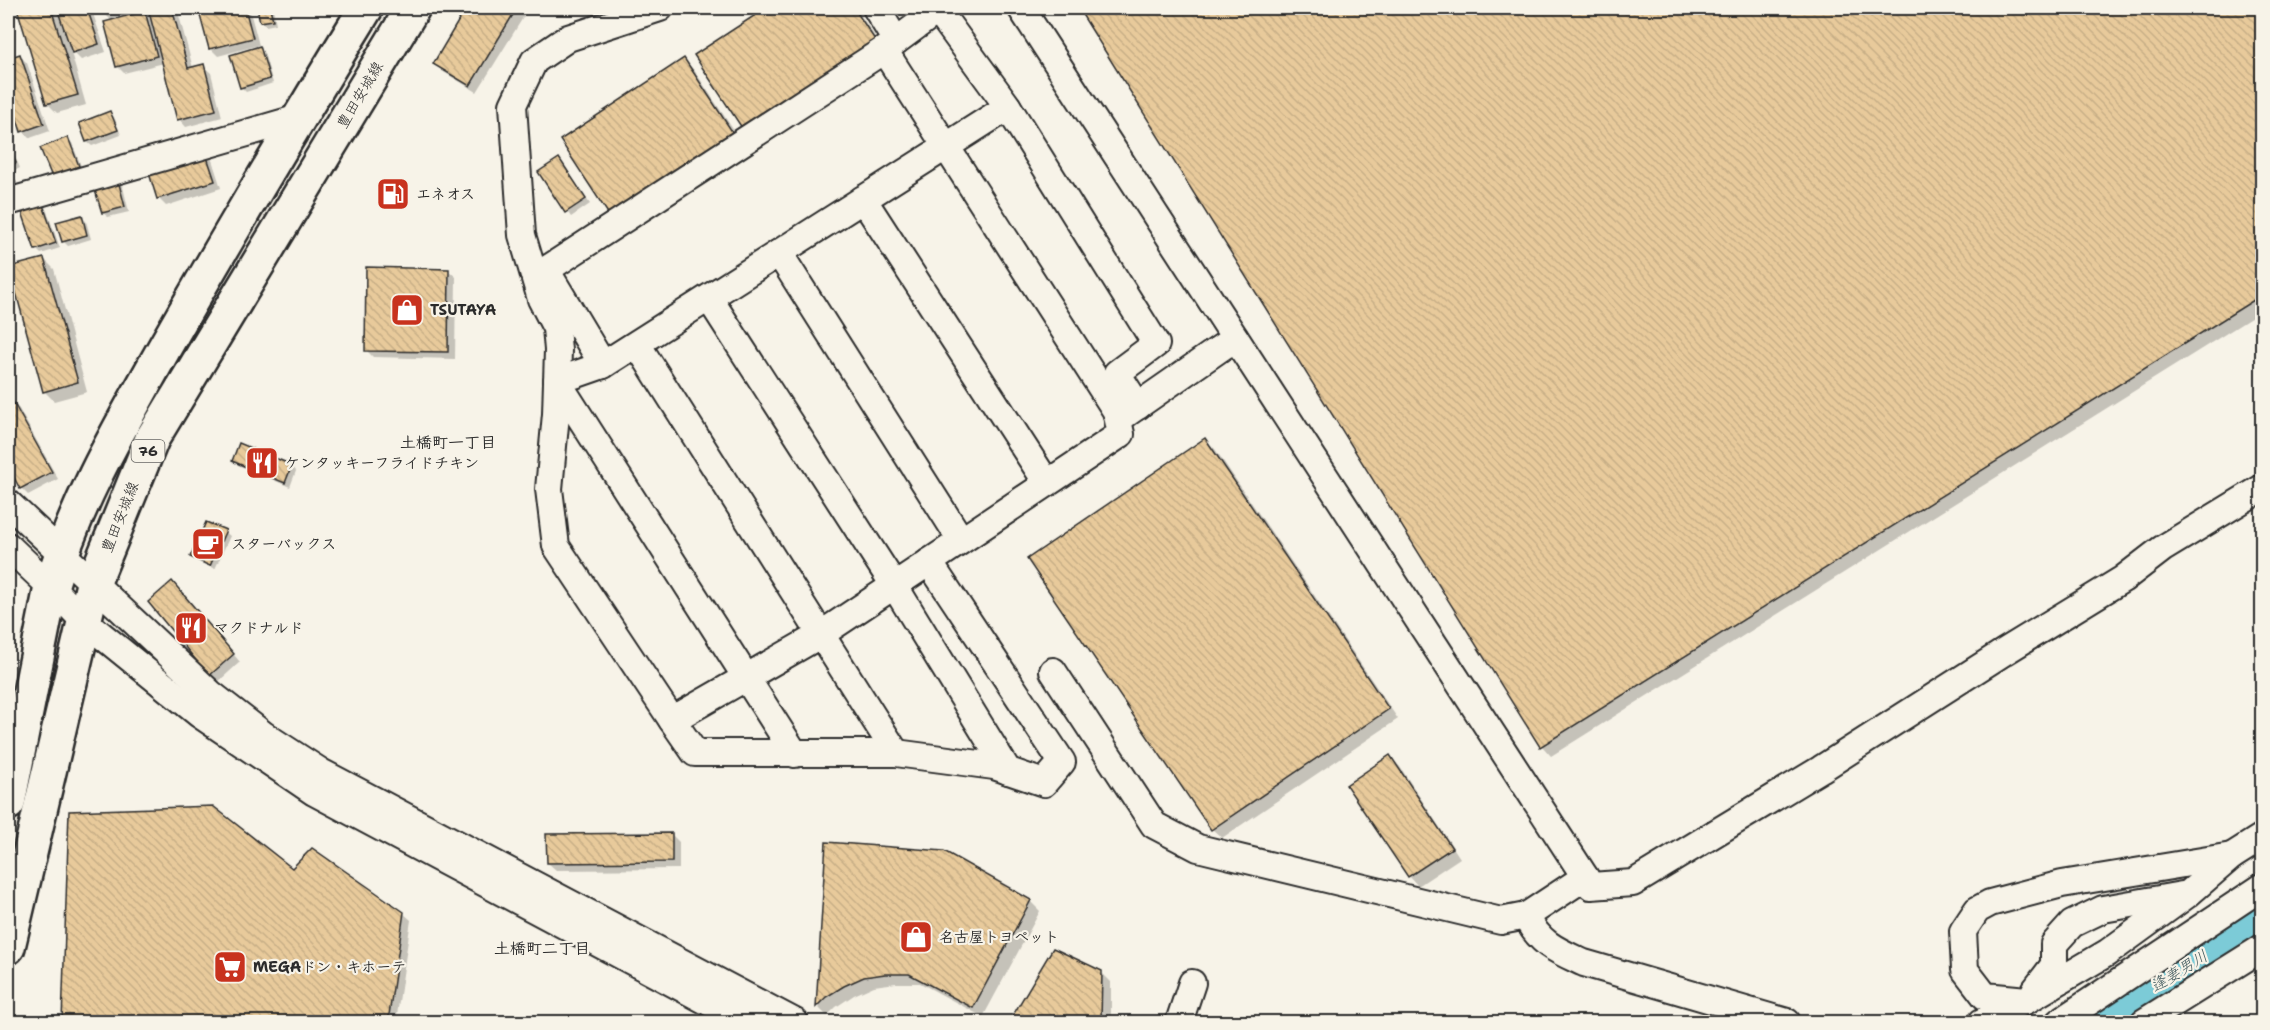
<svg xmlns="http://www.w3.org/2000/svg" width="2270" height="1030" font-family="'Shantell Sans','Klee One',sans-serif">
  <defs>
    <pattern id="building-back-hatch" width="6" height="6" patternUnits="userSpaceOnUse" patternTransform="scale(1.5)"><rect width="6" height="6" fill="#e8ca9b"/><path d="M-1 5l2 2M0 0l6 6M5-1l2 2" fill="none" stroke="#c7ae86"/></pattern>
  </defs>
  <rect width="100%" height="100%" fill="#f7f3e8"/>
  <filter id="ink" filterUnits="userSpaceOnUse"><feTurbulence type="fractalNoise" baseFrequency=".0167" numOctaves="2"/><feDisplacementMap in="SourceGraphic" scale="12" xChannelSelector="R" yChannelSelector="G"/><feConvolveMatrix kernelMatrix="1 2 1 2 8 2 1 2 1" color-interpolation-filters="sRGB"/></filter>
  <g filter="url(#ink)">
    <g fill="#0003">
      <path d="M 8,8 L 15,8 L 16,10 L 8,14 Z"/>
      <path d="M 19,8 L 91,8 L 106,52 L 81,60 L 70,49 L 86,105 L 57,113 L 48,104 Z"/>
      <path d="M 102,8 L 139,8 L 141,14 L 145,13 L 153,21 L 150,8 L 177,8 L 193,68 L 203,66 L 211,73 L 222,117 L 186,127 L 179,119 L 164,63 L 124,73 L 117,66 L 112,21 L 103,12 Z"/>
      <path d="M 200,8 L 249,8 L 259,45 L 218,56 L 211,49 Z"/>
      <path d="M 258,8 L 273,8 L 276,24 L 266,26 L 261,21 Z"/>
      <path d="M 468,8 L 515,8 L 524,16 L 477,92 L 442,71 L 435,63 Z"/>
      <path d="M 769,8 L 856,8 L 886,54 L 696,55 Z"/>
      <path d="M 1080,8 L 2262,8 L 2262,311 L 1551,756 L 1542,746 Z"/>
      <path d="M 259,48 L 264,53 L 273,83 L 246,92 L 241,87 Z"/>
      <path d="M 20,56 L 27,63 L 50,131 L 30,138 L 23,131 L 14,104 L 11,105 L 17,124 L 8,127 L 8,60 Z"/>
      <path d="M 684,60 L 694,70 L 744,146 L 621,226 Z"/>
      <path d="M 110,113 L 114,117 L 121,135 L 92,146 L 87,142 L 80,124 Z"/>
      <path d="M 67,139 L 72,143 L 83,171 L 58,181 Z"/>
      <path d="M 8,141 L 20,168 L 12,172 L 19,187 L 8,192 Z"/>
      <path d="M 205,153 L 212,160 L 221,188 L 166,206 L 158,198 Z"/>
      <path d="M 563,165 L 590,204 L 571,217 L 540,173 Z"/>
      <path d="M 118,182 L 123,187 L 129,212 L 108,217 L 103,213 Z"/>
      <path d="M 41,201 L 45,206 L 60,248 L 41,254 L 36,249 Z"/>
      <path d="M 81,217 L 86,221 L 91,239 L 68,246 L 63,241 Z"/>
      <path d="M 44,259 L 54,269 L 87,392 L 54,401 L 44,391 Z"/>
      <path d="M 448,270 L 456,277 L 455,359 L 373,357 L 366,350 Z"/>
      <path d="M 8,323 L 12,337 L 8,339 L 15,355 L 8,357 Z"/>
      <path d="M 12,402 L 19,409 L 58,479 L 28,495 L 21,488 L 8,463 L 8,404 Z"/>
      <path d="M 1205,440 L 1215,449 L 1398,719 L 1222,838 L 1212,829 Z"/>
      <path d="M 240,445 L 292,466 L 296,471 L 290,487 L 238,465 L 234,461 Z"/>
      <path d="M 225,532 L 230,536 L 215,569 L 197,561 L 192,557 Z"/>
      <path d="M 180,591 L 240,662 L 218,682 L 150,602 Z"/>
      <path d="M 1390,757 L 1400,767 L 1460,858 L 1418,886 L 1409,876 Z"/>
      <path d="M 71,813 L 292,870 L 403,913 L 411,920 L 396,1022 L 63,1022 Z"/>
      <path d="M 672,835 L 679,842 L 679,869 L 556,870 L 548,863 Z"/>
      <path d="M 828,843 L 1030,901 L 1040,911 L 983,1017 L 920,983 L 896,983 L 874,986 L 854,995 L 836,1007 L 827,1016 L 818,1007 Z"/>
      <path d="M 1101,972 L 1111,982 L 1111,1022 L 1023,1022 L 1015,1014 Z"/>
    </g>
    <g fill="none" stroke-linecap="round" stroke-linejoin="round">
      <path stroke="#7ccbd7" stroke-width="33" d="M 2096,1022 L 2221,948 L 2262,920"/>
    </g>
    <g fill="url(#building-back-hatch)" stroke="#2b2b2b" stroke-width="1.5">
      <path d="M 17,8 L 51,8 L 78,95 L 46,104 Z"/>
      <path d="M 57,8 L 87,8 L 99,44 L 72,53 Z"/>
      <path d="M 100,8 L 122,8 L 102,13 Z"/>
      <path d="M 148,8 L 172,8 L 188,68 L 204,64 L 216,110 L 177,120 Z"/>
      <path d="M 198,8 L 245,8 L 253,38 L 209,49 Z"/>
      <path d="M 257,8 L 270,8 L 273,20 L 260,22 Z"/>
      <path d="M 466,8 L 517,8 L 470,86 L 433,64 Z"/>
      <path d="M 766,8 L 854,8 L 877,43 L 744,131 L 694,55 Z"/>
      <path d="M 1078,8 L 2262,8 L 2262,295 L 1540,747 Z"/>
      <path d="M 145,11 L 157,56 L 116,67 L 104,22 Z"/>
      <path d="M 260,46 L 270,79 L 240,88 L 230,55 Z"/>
      <path d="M 20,54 L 44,124 L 21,132 L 8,90 L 8,58 Z"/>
      <path d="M 684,58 L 735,136 L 611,218 L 560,140 Z"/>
      <path d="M 110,111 L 118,130 L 86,142 L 79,123 Z"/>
      <path d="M 68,137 L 79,166 L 52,177 L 40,148 Z"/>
      <path d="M 8,144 L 16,163 L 8,167 L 15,182 L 8,186 Z"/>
      <path d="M 205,151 L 215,181 L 157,199 L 148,170 Z"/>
      <path d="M 559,158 L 586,199 L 565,213 L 538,172 Z"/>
      <path d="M 118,180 L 125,207 L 102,213 L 94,187 Z"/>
      <path d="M 41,199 L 56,243 L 35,250 L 20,206 Z"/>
      <path d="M 82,215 L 87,235 L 62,242 L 56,222 Z"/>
      <path d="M 44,258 L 78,382 L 43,392 L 9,267 Z"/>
      <path d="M 366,267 L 449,269 L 448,352 L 365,351 Z"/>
      <path d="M 9,337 L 14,353 L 8,355 L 8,338 Z"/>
      <path d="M 12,400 L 52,472 L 20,489 L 8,466 L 8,403 Z"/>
      <path d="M 1205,438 L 1389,709 L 1211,830 L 1027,559 Z"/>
      <path d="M 239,443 L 292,465 L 285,483 L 232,461 Z"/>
      <path d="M 206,522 L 226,530 L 210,566 L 190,557 Z"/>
      <path d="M 172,581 L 234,654 L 209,676 L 148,602 Z"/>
      <path d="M 1390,755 L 1452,848 L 1408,877 L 1346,785 Z"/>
      <path d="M 213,806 L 292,868 L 312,848 L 404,912 L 388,1022 L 62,1022 L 69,811 Z"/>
      <path d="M 672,833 L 672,862 L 547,863 L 546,834 Z"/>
      <path d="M 826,842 L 944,851 L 1031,900 L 973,1008 L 909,974 L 885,974 L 864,977 L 844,986 L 826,997 L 816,1007 Z"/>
      <path d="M 1053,948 L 1102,971 L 1101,1022 L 1022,1022 L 1013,1015 Z"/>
    </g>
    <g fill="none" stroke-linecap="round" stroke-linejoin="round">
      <defs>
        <g id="minor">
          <path d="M 876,8 L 896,41"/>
          <path d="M 936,8 L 1006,104 L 1156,344 L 1117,373 L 1138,406"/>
          <path d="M 1021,8 L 1591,886 L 1633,883 L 1821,769 L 2004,652 L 2123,579 L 2162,549 L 2262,488"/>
          <path d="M 884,50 L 938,10"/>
          <path d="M 863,199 L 1047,483"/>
          <path d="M 8,202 L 299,118"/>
          <path d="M 779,253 L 961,540"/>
          <path d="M 546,270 L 603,365 L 1008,107"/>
          <path d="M 535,277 L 884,50 L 1116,411 L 1121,434 L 820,635 L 672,720 L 556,546 L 549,489 L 556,414 L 558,350 L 556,328 L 541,299 L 522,235 L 513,105 L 534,61 L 568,38 L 660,8"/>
          <path d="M 709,298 L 894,585 L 1008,771"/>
          <path d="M 637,344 L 896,753"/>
          <path d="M 603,365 L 557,381 L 795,754"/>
          <path d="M 1123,416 L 1235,338"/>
          <path d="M 8,503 L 210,693 L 264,735 L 321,772 L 795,1022"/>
          <path d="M 8,546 L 51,587 L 84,621 L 199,714 L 314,792 L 746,1022"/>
          <path d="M 1053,671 L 1154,825 L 1198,848 L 1501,921 L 1526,916 C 1539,944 1558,951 1584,963 L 1787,1022"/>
          <path d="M 672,720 L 695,753 L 896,753 L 994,766 L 1044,783 L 1062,762 L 929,562"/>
          <path d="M 1526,916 L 1585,877"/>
          <path d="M 2035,990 L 2054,965 L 2054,944 L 2072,924 L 2103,909 L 2182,895"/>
          <path d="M 2027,1000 L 1985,996 L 1965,970 L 1963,931 L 1977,910 L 1990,903 L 2062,884 L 2232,856"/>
          <path d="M 1179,1022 L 1192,983"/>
          <path d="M 1982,1022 L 2027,1000 L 2107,953 L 2188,894 L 2232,856 L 2262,837"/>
          <path d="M 2059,1022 L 2262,887"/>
          <path d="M 2144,1022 L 2262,948"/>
        </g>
        <g id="major">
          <path d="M 8,803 L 51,587 C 76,501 123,422 166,345 C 231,231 298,119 366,8"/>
          <path d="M 8,947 L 93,584 L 152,439 L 413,8"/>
        </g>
      </defs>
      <use href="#minor" stroke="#2b2b2b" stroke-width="30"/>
      <use href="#major" stroke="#2b2b2b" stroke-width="38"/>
      <use href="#minor" stroke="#f7f3e8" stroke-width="26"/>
      <use href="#major" stroke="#f7f3e8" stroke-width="33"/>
    </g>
  </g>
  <defs>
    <symbol id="fuel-square" viewBox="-11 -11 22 22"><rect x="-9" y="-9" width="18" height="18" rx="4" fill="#c8321e" stroke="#f7f3e8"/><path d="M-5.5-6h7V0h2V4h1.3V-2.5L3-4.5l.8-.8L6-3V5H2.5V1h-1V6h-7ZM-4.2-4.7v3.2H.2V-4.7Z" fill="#fff"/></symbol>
    <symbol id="shop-square" viewBox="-11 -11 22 22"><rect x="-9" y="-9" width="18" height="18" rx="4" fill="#c8321e" stroke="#f7f3e8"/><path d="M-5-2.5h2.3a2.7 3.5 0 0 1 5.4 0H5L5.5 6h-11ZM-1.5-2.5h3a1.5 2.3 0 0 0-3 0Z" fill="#fff"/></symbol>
    <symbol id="restaurant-square" viewBox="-11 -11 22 22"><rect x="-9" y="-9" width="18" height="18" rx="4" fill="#c8321e" stroke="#f7f3e8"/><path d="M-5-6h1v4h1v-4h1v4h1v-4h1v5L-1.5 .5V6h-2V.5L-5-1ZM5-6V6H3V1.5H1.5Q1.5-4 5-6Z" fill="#fff"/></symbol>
    <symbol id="cafe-square" viewBox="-11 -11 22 22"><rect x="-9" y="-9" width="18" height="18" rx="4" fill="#c8321e" stroke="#f7f3e8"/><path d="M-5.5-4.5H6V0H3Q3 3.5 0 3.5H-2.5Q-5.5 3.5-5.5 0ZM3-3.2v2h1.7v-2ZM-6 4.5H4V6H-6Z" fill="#fff"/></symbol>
    <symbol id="supermarket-square" viewBox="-11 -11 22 22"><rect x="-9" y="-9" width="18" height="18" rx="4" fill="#c8321e" stroke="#f7f3e8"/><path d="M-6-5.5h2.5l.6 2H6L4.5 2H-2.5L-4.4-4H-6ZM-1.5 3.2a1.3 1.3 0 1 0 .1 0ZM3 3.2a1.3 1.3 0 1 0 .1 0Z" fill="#fff"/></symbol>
  </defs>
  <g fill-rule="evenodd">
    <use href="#fuel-square" x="374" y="175" width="38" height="38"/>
    <use href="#shop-square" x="388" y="291" width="38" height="38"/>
    <use href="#restaurant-square" x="243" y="444" width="38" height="38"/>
    <use href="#cafe-square" x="189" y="525" width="38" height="38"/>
    <use href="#restaurant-square" x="172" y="609" width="38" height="38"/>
    <use href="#shop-square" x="897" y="918" width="38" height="38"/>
    <use href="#supermarket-square" x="211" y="948" width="38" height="38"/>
  </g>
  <g text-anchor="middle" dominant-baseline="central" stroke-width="4.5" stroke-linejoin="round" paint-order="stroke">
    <rect fill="#f7f3e8" stroke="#686764" stroke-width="1.5" x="131.5" y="440" width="33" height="22" rx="4.5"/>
    <g font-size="14" font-weight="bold" fill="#2b2b2b">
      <text x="148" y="451">76</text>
    </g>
    <g font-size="15" fill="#2b2b2b" stroke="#f7f3e8">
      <text transform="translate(360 95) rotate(-59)">豊田安城線</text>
      <text transform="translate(120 517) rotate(-68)">豊田安城線</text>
    </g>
    <g font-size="15" font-weight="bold" fill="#2b2b2b" stroke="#f7f3e8" text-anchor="start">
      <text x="416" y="194">エネオス</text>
      <text x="430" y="310">TSUTAYA</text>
      <text x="285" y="463">ケンタッキーフライドチキン</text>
      <text x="231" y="544">スターバックス</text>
      <text x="214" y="628">マクドナルド</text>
      <text x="939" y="937">名古屋トヨペット</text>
      <text x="253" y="967">MEGAドン・キホーテ</text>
    </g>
    <g font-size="16" font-weight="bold" fill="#2b2b2b" stroke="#f7f3e8">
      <text x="448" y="442">土橋町一丁目</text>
      <text x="542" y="948">土橋町二丁目</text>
    </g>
    <g font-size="16" font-style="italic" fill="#435b5f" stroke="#f7f3e8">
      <text transform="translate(2179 971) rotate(-32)">逢妻男川</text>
    </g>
  </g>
  <rect width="2270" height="1030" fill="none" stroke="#f7f3e8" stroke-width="30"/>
  <rect x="15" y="15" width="2240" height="1000" fill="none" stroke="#2b2b2b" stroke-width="2" filter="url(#ink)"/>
</svg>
